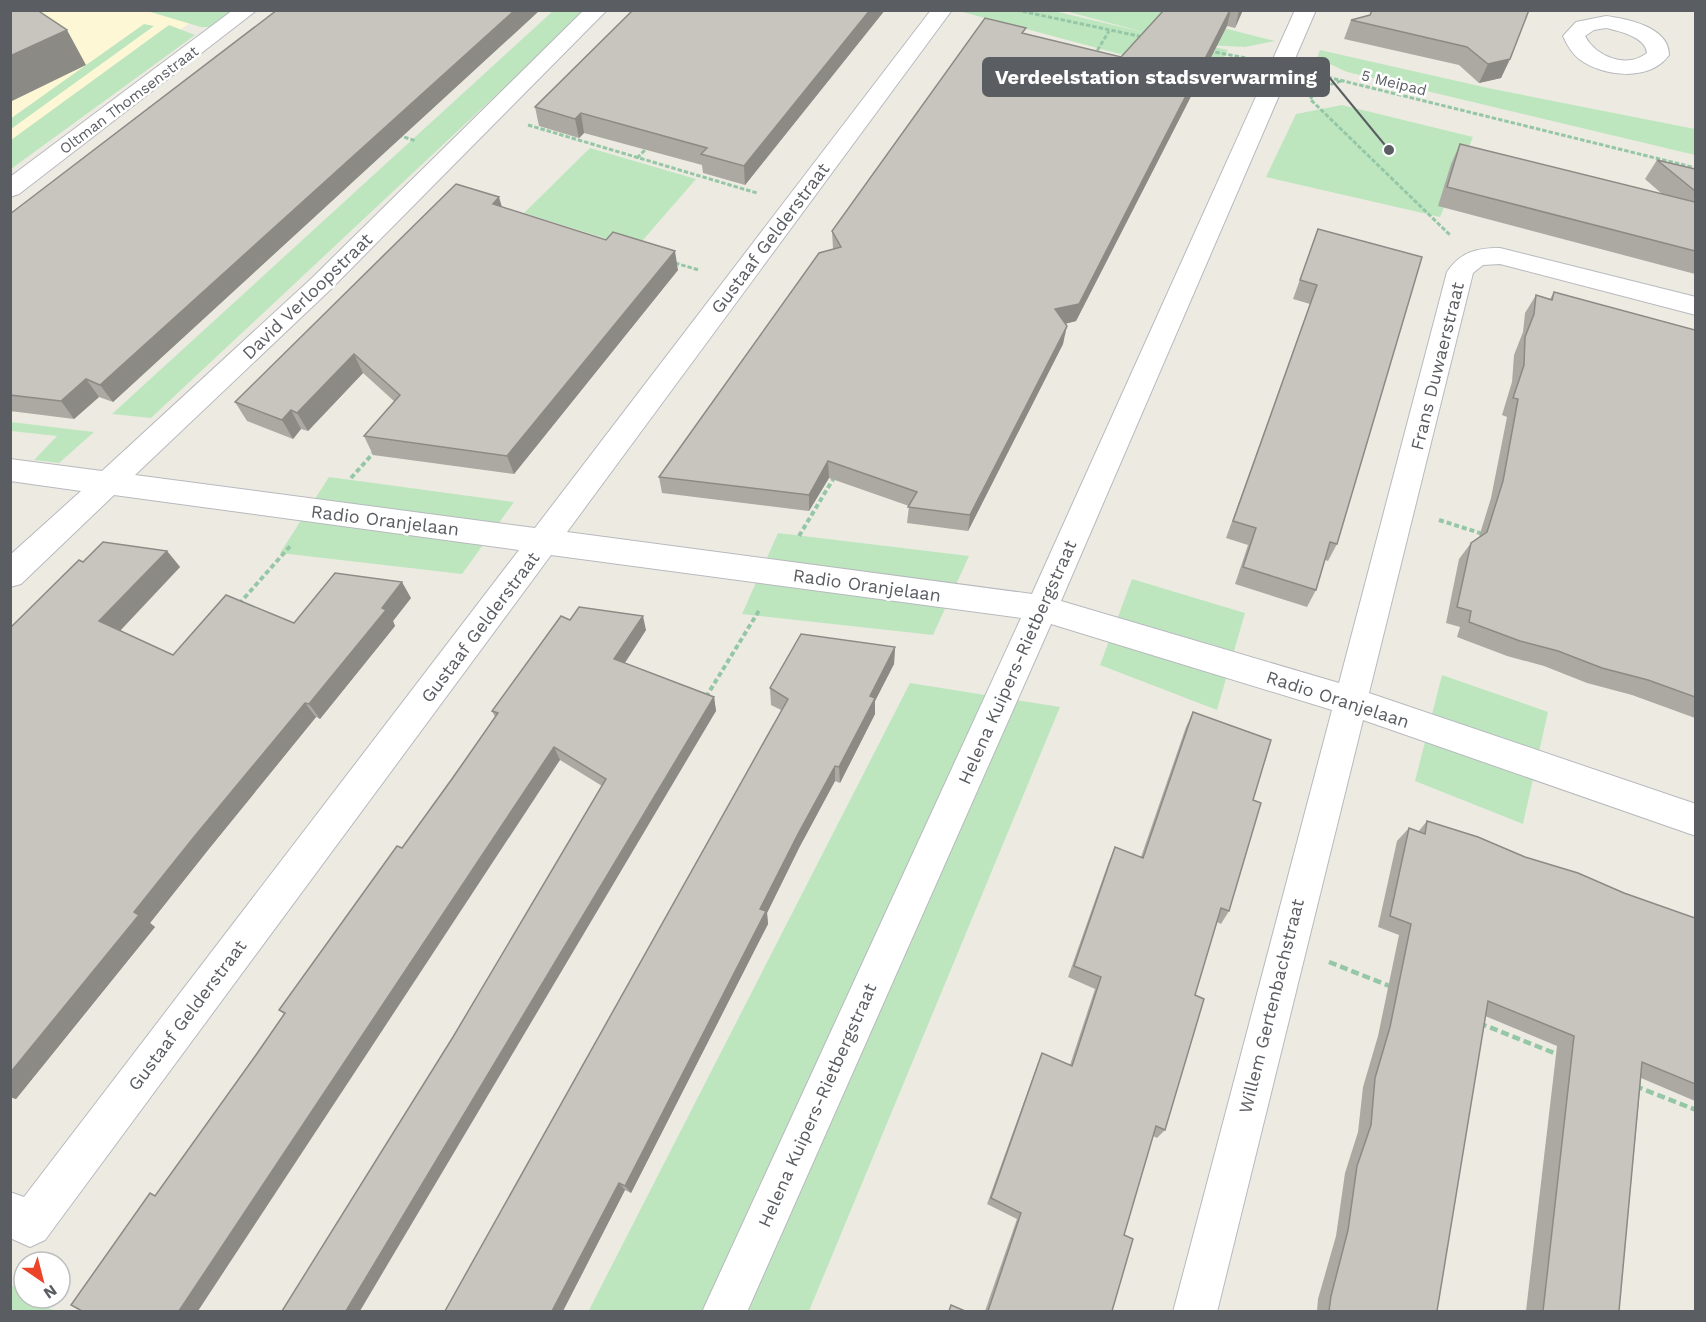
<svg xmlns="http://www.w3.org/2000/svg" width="1706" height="1322" font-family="'Work Sans',sans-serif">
  <rect width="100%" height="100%" fill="#edebe1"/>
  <path fill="#fef7d5" d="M 11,11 L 206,11 L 11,154 Z"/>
  <g fill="#bde6bf">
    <path d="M 955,10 L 1054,11 L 1147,33 L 1065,11 L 1156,11 L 1275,41 L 1245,47 L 1204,45 L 1228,50 L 1213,79 Z"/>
    <path d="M 147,11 L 233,11 L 209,27 L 201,27 Z"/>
    <path d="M 553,11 L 586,11 L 151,418 L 112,414 Z"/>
    <path d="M 144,24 L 154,26 L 11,129 L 10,119 Z"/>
    <path d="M 169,25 L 195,35 L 11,169 L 11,140 Z"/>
    <path d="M 1320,50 L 1488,88 L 1695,129 L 1695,155 L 1347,72 L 1317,58 Z"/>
    <path d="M 1342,105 L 1473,137 L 1440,217 L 1266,177 L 1296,114 Z"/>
    <path d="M 590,148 L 696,179 L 636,248 L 524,213 Z"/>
    <path d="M 11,422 L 94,432 L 59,463 L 34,460 L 57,436 L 11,431 Z"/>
    <path d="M 329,477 L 514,502 L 462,574 L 280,553 Z"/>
    <path d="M 778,533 L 969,556 L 933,635 L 742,614 Z"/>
    <path d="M 1132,579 L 1245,613 L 1217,710 L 1100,665 Z"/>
    <path d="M 1442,675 L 1548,712 L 1523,824 L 1415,781 Z"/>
    <path d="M 910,683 L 1060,707 L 809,1311 L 588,1312 Z"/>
    <path d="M 10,1284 L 24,1293 L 24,1298 L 32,1298 L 54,1311 L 11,1311 Z"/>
  </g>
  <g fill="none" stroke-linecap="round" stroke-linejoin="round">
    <defs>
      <g id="street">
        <path d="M 233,10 L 257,10 L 19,194 L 10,197 L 10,177 Z"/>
        <path d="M 584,10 L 607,10 L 330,290 L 135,475 L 535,528 L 931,10 L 952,10 L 567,532 L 1032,594 L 1295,10 L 1316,10 L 1061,601 L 1339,683 L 1447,272 C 1460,252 1477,248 1500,248 L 1696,297 L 1696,315 L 1500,264 L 1483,265 L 1473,273 L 1369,693 L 1696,804 L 1696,836 L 1363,720 L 1217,1312 L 1173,1312 L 1332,710 L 1051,624 L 747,1312 L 702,1312 L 1021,618 L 551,555 L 45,1240 L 30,1247 L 10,1238 L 10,1192 L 24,1197 L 519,550 L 114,495 L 21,584 L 10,587 L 10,555 L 81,491 L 10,481 L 10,459 L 102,471 L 312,278 Z"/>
        <path d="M 1606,16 C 1628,19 1669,27 1669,55 C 1650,82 1603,77 1579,59 C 1572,53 1567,45 1563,36 L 1576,22 ZM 1606,28 C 1619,31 1646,37 1647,53 C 1627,69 1596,57 1585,36 L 1594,30 Z"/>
      </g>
    </defs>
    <use href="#street" stroke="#b7b9be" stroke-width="2"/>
    <g stroke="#95c7a7" stroke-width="3" stroke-dasharray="4.5 2" stroke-linecap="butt">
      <path d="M 1016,10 L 1143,37"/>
      <path d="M 1209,51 L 1246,58"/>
      <path d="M 1094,56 L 1109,31"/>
      <path d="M 1315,74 L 1696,168"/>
      <path d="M 1341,81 L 1319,88 L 1310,99 L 1450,235"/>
      <path d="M 528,125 L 757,193"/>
      <path d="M 398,135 L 416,141"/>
      <path d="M 637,158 L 648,147"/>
      <path d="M 675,263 L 699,270"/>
    </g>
    <g stroke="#95c7a7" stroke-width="4" stroke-dasharray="5 3" stroke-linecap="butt">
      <path d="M 351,478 L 376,450"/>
      <path d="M 1439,520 L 1483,534"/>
      <path d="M 799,536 L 835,476"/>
      <path d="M 239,604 L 292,544"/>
      <path d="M 706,697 L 760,609"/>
    </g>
    <g stroke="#95c7a7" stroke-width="4.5" stroke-dasharray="8 4" stroke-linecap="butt">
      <path d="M 1329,962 L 1392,987"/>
      <path d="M 1479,1023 L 1559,1055"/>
      <path d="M 1635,1086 L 1696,1110"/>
    </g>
    <use href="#street" fill="#fff" fill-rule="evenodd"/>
  </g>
  <g fill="#aca9a3">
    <path d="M 277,10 L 540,10 L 113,402 L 99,397 L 74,419 L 10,411 L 10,214 Z"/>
    <path d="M 633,10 L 885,10 L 745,185 L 703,173 L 702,165 L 584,133 L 579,138 L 539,126 L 535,107 Z"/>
    <path d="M 1164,10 L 1243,10 L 1235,28 L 1227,26 L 1076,321 L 1065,324 L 1063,344 L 968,531 L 907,523 L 909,506 L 829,478 L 809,511 L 662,493 L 659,477 L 833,249 L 832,231 L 1025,34 L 1121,57 Z"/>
    <path d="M 1370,15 L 1510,59 L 1501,78 L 1479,83 L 1459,65 L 1344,39 L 1351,20 Z"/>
    <path d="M 1460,144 L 1662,194 L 1645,179 L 1657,160 L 1695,169 L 1695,274 L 1438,206 L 1451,164 Z"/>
    <path d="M 502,207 L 678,270 L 514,474 L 373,455 L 364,436 L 395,402 L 363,373 L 308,431 L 301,429 L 293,439 L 247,421 L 235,402 Z"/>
    <path d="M 1318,229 L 1337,544 L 1328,561 L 1325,560 L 1316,590 L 1307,607 L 1235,584 L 1248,545 L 1226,538 L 1310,304 L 1293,299 Z"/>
    <path d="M 1554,292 L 1695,330 L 1695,718 L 1632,695 L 1587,683 L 1544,666 L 1507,656 L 1457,637 L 1460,627 L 1446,623 L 1459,559 L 1471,543 L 1479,537 L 1491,498 L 1507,417 L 1502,415 L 1512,382 L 1514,355 L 1523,332 L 1525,313 L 1536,295 L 1550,299 Z"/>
    <path d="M 167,551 L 180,567 L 120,631 L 173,655 L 294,623 L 411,598 L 393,621 L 395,626 L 320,719 L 316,717 L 208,850 L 150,923 L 155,927 L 16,1099 L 10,1097 L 10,628 L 83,562 Z"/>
    <path d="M 570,620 L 646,630 L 625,663 L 714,697 L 716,711 L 453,1037 L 602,786 L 560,760 L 156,1196 L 284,1014 L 279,1010 L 402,848 L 495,717 L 492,711 Z"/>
    <path d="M 895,647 L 894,664 L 875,701 L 875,714 L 840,783 L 835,781 L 799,848 L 767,913 L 768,924 L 631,1193 L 625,1190 L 563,1311 L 781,710 L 771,705 L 770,688 Z"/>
    <path d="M 1193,712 L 1253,800 L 1229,911 L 1221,924 L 1217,922 L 1195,995 L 1165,1130 L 1157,1138 L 1153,1136 L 1124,1235 L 1112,1311 L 985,1311 L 1017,1219 L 987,1204 L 1038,1063 L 1042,1053 L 1070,1065 L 1095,989 L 1068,977 L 1109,861 L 1115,847 L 1141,857 L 1186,727 Z"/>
    <path d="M 1427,821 L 1624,893 L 1695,918 L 1695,1101 L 1641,1078 L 1619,1311 L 1526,1311 L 1557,1046 L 1485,1016 L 1437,1311 L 1317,1311 L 1318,1299 L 1336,1236 L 1345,1173 L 1358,1132 L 1363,1087 L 1378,1036 L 1399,935 L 1378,927 L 1397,841 L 1409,828 L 1418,832 Z"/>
  </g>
  <g fill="#8c8a85">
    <path d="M 515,10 L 540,10 L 113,402 L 100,385 Z"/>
    <path d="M 870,10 L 885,10 L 745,185 L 744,166 Z"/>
    <path d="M 1231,10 L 1227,26 L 1076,321 L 1052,327 L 1055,309 Z"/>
    <path d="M 1243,10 L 1235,28 L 1239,11 Z"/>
    <path d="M 67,30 L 86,65 L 10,102 L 10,56 Z"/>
    <path d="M 1510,59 L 1501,78 L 1479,83 L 1488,64 Z"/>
    <path d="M 581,113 L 584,133 L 579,138 L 575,119 Z"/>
    <path d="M 499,197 L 505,217 L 493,204 Z"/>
    <path d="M 675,251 L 678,270 L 514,474 L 507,456 Z"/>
    <path d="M 1067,326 L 1063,344 L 968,531 L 970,515 Z"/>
    <path d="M 354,354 L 363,373 L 308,431 L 297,413 Z"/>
    <path d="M 86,379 L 99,397 L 74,419 L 61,401 Z"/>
    <path d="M 291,410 L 301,429 L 293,439 L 282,420 Z"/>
    <path d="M 828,461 L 829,478 L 809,511 L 809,495 Z"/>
    <path d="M 167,551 L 180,567 L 114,637 L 99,621 Z"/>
    <path d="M 402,582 L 411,598 L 393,621 L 395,626 L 320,719 L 309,704 Z"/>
    <path d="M 643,616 L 646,630 L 618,673 L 614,659 Z"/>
    <path d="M 895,647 L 894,664 L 875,701 L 875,714 L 840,783 L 839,767 L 870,696 Z"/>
    <path d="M 714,697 L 716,711 L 360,1311 L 346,1311 Z"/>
    <path d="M 305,703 L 316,717 L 208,850 L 150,923 L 155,927 L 16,1099 L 10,1097 L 10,1073 L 134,912 L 194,837 Z"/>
    <path d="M 554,747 L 560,760 L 198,1311 L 179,1311 Z"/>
    <path d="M 835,766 L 835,781 L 799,848 L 767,913 L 768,924 L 631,1193 L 625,1186 L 760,909 L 798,834 Z"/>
    <path d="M 619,1183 L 625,1190 L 563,1311 L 552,1311 Z"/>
  </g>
  <g fill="#c8c5be" stroke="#8c8a85" stroke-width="1.5">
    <path d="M 10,10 L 37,10 L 67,30 L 10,56 Z"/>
    <path d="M 277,10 L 515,10 L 100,385 L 86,379 L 61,401 L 10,395 L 10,214 Z"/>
    <path d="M 633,10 L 870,10 L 744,166 L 701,154 L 707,148 L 581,113 L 575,119 L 535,107 Z"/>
    <path d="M 1164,10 L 1230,10 L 1079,304 L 1055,309 L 1067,326 L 970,515 L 908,507 L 917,492 L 828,461 L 809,495 L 659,477 L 819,253 L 841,247 L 832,231 L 985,18 L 1026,28 L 1022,33 L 1121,57 Z"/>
    <path d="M 1372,10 L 1529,10 L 1510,59 L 1488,64 L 1467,47 L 1351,20 L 1370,15 Z"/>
    <path d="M 1460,144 L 1695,202 L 1695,251 L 1447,187 Z"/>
    <path d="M 1657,160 L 1695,169 L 1695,191 Z"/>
    <path d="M 456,184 L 499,197 L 493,204 L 606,240 L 613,232 L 675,251 L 507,456 L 364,436 L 400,395 L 354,354 L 297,413 L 291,410 L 282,420 L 235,402 Z"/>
    <path d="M 1318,229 L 1422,257 L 1337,544 L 1330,542 L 1316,590 L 1243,567 L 1256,528 L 1233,521 L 1317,285 L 1300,280 Z"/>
    <path d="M 1554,292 L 1695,330 L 1695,697 L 1648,680 L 1602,668 L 1558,651 L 1520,641 L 1469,622 L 1471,611 L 1457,607 L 1471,543 L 1487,532 L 1503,481 L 1518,399 L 1513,398 L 1524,365 L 1525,337 L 1534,314 L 1536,295 L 1552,300 Z"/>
    <path d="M 103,542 L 167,551 L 99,621 L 173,655 L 226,595 L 294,623 L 335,573 L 402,582 L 382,608 L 386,610 L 309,704 L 305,703 L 194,837 L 134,912 L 139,915 L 10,1073 L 10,628 L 79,560 L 83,562 Z"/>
    <path d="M 579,607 L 643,616 L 614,659 L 714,697 L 346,1311 L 282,1311 L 453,1037 L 606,779 L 554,747 L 179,1311 L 82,1311 L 71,1305 L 150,1193 L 155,1196 L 256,1055 L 285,1013 L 279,1010 L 397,846 L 402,848 L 452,779 L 498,713 L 492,711 L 561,616 L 570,620 Z"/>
    <path d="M 801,634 L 895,647 L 870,696 L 875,698 L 839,767 L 835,766 L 798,834 L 760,909 L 766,911 L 625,1186 L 619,1183 L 552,1311 L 445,1311 L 788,699 L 770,688 Z"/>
    <path d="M 1193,712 L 1271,740 L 1253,800 L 1261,803 L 1229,911 L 1221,908 L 1195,995 L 1204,999 L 1165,1130 L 1156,1126 L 1124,1235 L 1133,1239 L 1112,1311 L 988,1311 L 1021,1213 L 991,1198 L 1042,1053 L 1072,1066 L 1101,977 L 1074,966 L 1115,847 L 1143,858 Z"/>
    <path d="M 1427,821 L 1478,837 L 1525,857 L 1578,873 L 1624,893 L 1695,918 L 1695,1084 L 1642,1062 L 1619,1311 L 1543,1311 L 1574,1036 L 1488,1001 L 1437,1311 L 1329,1311 L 1331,1296 L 1348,1230 L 1357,1166 L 1371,1125 L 1375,1078 L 1390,1027 L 1411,924 L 1390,916 L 1409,828 L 1425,834 Z"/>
    <path d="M 951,1305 L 965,1311 L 949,1311 Z"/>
  </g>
  <g text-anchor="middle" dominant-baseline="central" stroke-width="5" stroke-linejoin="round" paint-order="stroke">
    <g font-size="15" fill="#5a5d62" stroke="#fff">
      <text transform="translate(1394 83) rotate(14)">5 Meipad</text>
      <text transform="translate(129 100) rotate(-37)">Oltman Thomsenstraat</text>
    </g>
    <g font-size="18" fill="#5a5d62" stroke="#fff">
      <text transform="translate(770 238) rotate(-53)">Gustaaf Gelderstraat</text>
      <text transform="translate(307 296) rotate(-44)">David Verloopstraat</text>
      <text transform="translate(1437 366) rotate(-76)">Frans Duwaerstraat</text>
      <text transform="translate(385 520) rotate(7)">Radio Oranjelaan</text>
      <text transform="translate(867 585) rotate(8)">Radio Oranjelaan</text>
      <text transform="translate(480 627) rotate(-53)">Gustaaf Gelderstraat</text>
      <text transform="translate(1017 662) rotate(-66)">Helena Kuipers-Rietbergstraat</text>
      <text transform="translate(1338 699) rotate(18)">Radio Oranjelaan</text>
      <text transform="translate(1271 1006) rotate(-76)">Willem Gertenbachstraat</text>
      <text transform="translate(187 1015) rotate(-53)">Gustaaf Gelderstraat</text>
      <text transform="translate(817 1105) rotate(-66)">Helena Kuipers-Rietbergstraat</text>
    </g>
  </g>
  <path fill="none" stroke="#5a5d62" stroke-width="2" d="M1389 150L1329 77"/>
  <circle fill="#5a5d62" stroke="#fff" stroke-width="2" cx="1389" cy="150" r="6"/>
  <rect fill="#5a5d62" stroke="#5a5d62" stroke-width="2" x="983" y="58" width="346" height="38" rx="6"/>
  <g font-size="20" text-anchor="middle" font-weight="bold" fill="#fff">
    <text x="1156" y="84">Verdeelstation stadsverwarming</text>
  </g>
  <rect width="1706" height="1322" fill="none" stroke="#5a5d62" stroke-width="24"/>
  <g transform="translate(42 1280) rotate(145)"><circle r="28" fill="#ffffff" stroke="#bdbec0" stroke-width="1.5"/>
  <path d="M0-4.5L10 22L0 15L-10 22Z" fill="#ec4428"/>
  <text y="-9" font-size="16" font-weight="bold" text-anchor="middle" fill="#5a5d62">N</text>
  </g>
</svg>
